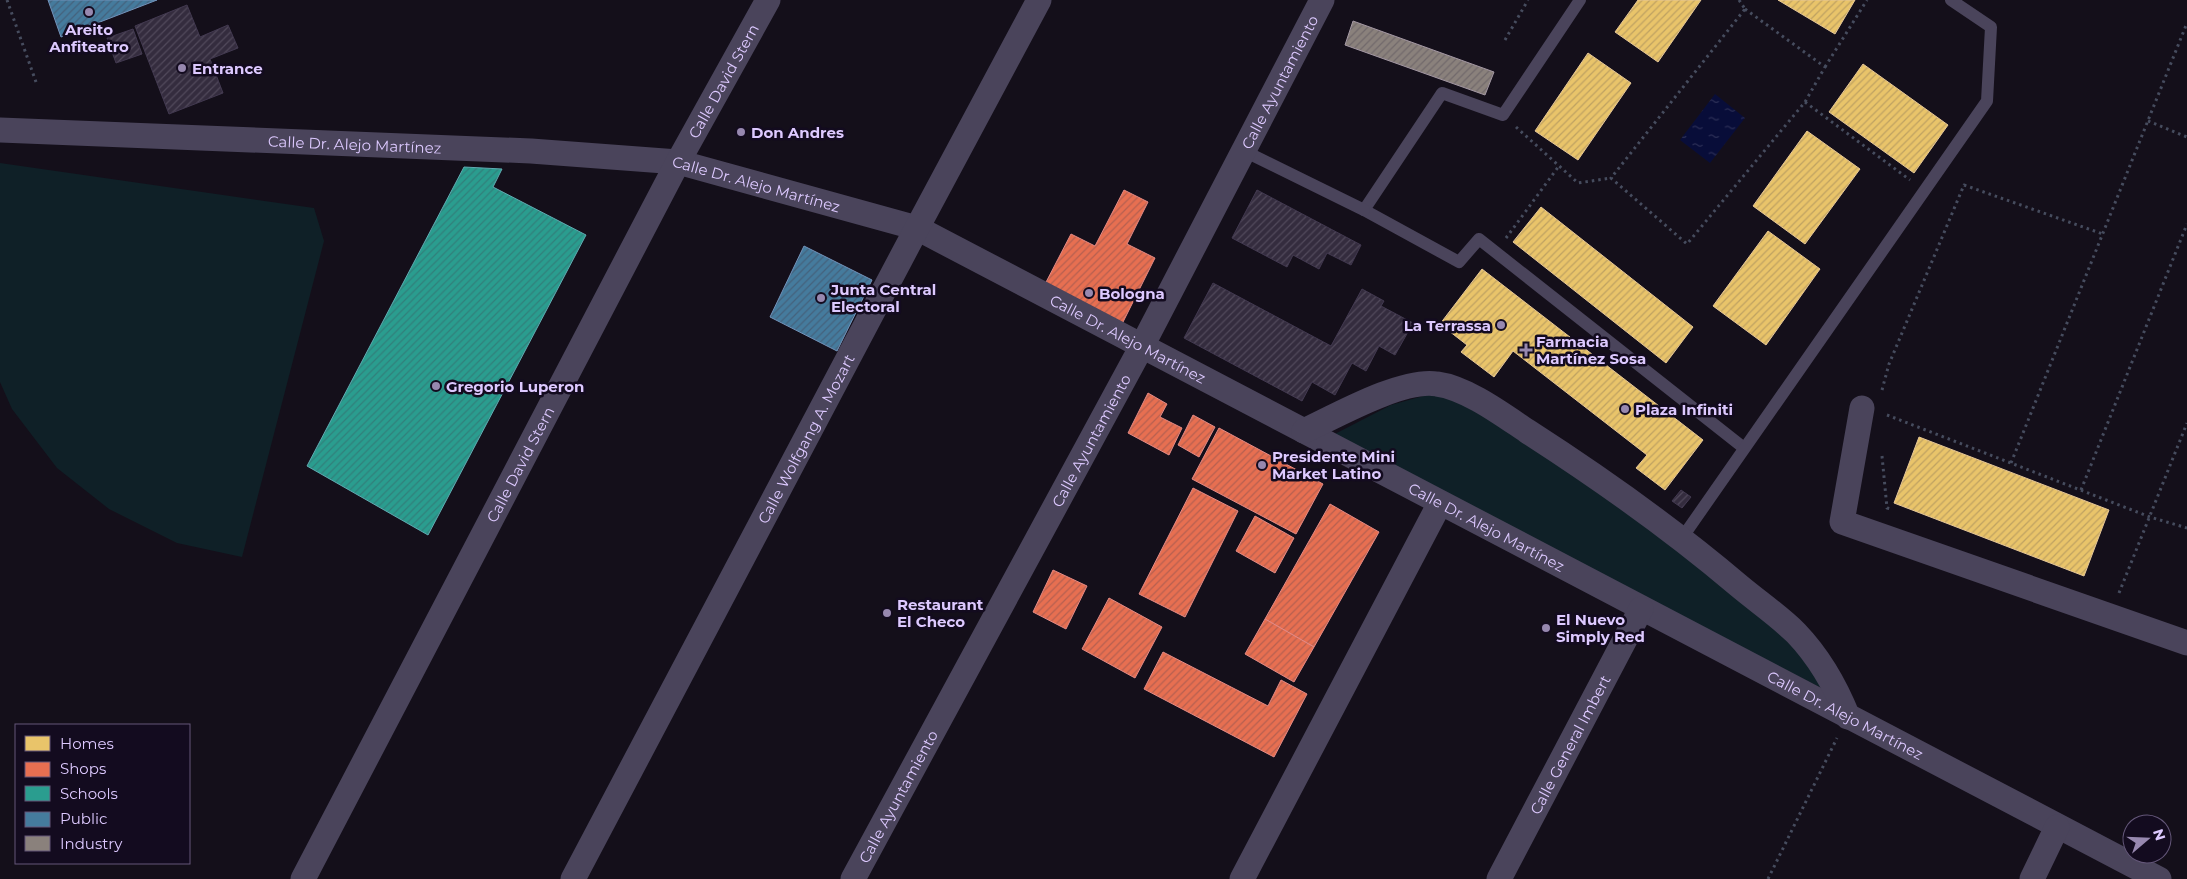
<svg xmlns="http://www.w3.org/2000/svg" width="2187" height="879" font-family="Montserrat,sans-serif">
  <defs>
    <pattern id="water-ripples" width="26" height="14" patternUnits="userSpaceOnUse" patternTransform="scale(1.25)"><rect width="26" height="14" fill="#080d39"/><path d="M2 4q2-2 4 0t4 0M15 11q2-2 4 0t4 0" fill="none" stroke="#2c2f57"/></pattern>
    <pattern id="homes-hatch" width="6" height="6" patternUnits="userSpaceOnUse" patternTransform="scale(1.25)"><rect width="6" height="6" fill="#e9c46a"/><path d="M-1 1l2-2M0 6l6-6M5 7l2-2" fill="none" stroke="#bfa262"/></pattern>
    <pattern id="shops-hatch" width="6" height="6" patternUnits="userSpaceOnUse" patternTransform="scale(1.25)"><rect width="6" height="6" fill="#e76f51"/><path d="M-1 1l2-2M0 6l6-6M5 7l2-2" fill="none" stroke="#b66050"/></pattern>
    <pattern id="schools-hatch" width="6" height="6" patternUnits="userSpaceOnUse" patternTransform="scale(1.25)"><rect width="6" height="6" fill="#2a9d8f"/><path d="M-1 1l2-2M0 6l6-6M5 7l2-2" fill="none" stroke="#31807b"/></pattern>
    <pattern id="public-hatch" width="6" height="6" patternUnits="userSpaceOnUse" patternTransform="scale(1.25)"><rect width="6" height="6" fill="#457b9d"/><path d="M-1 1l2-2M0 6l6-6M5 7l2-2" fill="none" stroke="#44627d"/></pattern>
    <pattern id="industry-hatch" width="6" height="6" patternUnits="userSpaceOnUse" patternTransform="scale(1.25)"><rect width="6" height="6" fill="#8a817c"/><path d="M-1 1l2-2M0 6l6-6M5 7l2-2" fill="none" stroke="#71696b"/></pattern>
    <pattern id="building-hatch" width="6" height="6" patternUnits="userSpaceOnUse" patternTransform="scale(1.25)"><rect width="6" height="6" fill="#342c3e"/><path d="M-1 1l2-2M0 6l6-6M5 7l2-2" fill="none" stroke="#51495b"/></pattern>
  </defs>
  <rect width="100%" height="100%" fill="#140f1a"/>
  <g fill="#0f2027">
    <path d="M 0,163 L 314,208 L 324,241 L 242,557 L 177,543 L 109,509 L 57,468 L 12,409 L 0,382 Z"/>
    <path d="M 1434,393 L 1475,409 L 1636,517 L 1792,634 L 1833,694 L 1329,437 L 1391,405 Z"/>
  </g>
  <path fill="url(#water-ripples)" d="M 1715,94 L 1745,118 L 1710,163 L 1680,140 Z"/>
  <g fill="url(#homes-hatch)" stroke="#e5c697">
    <path d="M 1638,0 L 1701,0 L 1658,62 L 1615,32 Z"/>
    <path d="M 1778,0 L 1855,0 L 1835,34 Z"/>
    <path d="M 1588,53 L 1631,83 L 1578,160 L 1535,131 Z"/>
    <path d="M 1863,64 L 1948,125 L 1914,173 L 1829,112 Z"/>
    <path d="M 1807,131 L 1860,169 L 1805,244 L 1753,206 Z"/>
    <path d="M 1541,207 L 1693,327 L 1666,363 L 1513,242 Z"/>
    <path d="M 1768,231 L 1820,269 L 1766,345 L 1713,306 Z"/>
    <path d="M 1482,269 L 1703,440 L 1665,490 L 1636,468 L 1647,455 L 1513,351 L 1494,377 L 1461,352 L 1467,345 L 1440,324 Z"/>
    <path d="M 1919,437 L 2109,510 L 2084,576 L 1894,503 Z"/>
  </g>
  <g fill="url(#shops-hatch)" stroke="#e48a85">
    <path d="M 1124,190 L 1148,202 L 1127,244 L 1155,258 L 1120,328 L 1043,288 L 1071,234 L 1095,246 Z"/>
    <path d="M 1148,393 L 1167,404 L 1160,417 L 1182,428 L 1169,455 L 1128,433 Z"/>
    <path d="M 1193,415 L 1215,427 L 1199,457 L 1178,445 Z"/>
    <path d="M 1219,428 L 1323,484 L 1296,534 L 1192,479 Z"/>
    <path d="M 1193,488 L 1238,511 L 1185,617 L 1139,594 Z"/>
    <path d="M 1330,504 L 1379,532 L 1314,647 L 1265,619 Z"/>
    <path d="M 1255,516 L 1294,538 L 1275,573 L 1236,551 Z"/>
    <path d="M 1053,570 L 1087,586 L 1066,629 L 1033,612 Z"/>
    <path d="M 1109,598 L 1162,627 L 1135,678 L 1082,649 Z"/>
    <path d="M 1265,619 L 1314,647 L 1294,682 L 1245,654 Z"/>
    <path d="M 1163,652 L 1268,706 L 1281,680 L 1307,694 L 1274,757 L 1144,689 Z"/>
  </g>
  <path fill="url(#schools-hatch)" stroke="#60aab1" d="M 464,167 L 502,169 L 493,187 L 586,235 L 428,535 L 307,466 Z"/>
  <g fill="url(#public-hatch)" stroke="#7392ba">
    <path d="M 48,0 L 157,0 L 61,37 Z"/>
    <path d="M 804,246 L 872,280 L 837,351 L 770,317 Z"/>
  </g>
  <path fill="url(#industry-hatch)" stroke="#a397a3" d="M 1353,21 L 1494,72 L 1485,95 L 1345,45 Z"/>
  <g fill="url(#building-hatch)" stroke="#423950">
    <path d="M 187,5 L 200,37 L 228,25 L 238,48 L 210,59 L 223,93 L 169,114 L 135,26 Z"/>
    <path d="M 133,29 L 142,54 L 116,63 L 107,38 Z"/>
    <path d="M 1257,190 L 1361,245 L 1351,265 L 1327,253 L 1319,269 L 1293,255 L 1287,267 L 1232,238 Z"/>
    <path d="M 1213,283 L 1331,346 L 1362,289 L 1384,301 L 1381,306 L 1413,323 L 1395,355 L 1379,346 L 1366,371 L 1352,363 L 1335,395 L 1312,382 L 1302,401 L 1184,338 Z"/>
    <path d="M 1681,490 L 1691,497 L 1682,508 L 1672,501 Z"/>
  </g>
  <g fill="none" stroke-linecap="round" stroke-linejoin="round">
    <g stroke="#464c5e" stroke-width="3" stroke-dasharray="2.5 4" stroke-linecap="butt">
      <path d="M 7,0 L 36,82"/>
      <path d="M 1739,0 L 1745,9"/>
      <path d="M 1745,9 L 1825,67 L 1805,102 L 1687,244 L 1611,178 Z"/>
      <path d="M 1505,40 L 1528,0"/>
      <path d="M 1825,67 L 1867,0"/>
      <path d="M 1805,102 L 1910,180"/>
      <path d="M 2148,121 L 2187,137"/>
      <path d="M 1516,127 L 1578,183 L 1611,178"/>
      <path d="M 1506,238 L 1559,166"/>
      <path d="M 1882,390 L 1889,364 L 1964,185 L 2103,234"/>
      <path d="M 1887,415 L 2150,517 L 2187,528"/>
      <path d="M 1882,456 L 1887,508 L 1891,509"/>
      <path d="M 2011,463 L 2187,23"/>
      <path d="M 2081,490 L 2187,224"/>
      <path d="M 2119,593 L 2187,423"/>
      <path d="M 1768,879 L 1837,738"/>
    </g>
    <g stroke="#4a445b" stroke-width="12">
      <path d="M 1580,0 L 1503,115 L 1442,93 L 1364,210 L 1459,262 L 1479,239 L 1744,448"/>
      <path d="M 1244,151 L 1364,210"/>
      <path d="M 1682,538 L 1987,101 L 1991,27 L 1951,0"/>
    </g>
    <g stroke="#4a445b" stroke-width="25">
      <path id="s1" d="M 0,130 L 531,151 L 678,162 L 917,228 L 2159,879"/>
      <path d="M 1862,408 L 1842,522 L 2187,643"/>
      <path d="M 1304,431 C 1336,416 1403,378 1437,384 C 1467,388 1503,415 1527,431 C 1600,478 1672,529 1738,585 C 1757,601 1779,616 1796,633 C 1819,657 1836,687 1848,717"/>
      <path id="s2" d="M 303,879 L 678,162 L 768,0"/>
      <path id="s3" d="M 573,879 L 917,228 L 1039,0"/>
      <path id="s4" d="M 853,879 L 1142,346 L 1322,0"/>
      <path d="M 1242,879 L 1440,503"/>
      <path id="s5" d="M 1499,879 L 1641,609"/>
      <path d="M 2032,879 L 2057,827"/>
    </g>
  </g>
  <g fill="#9788af" stroke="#130b1f" stroke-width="2">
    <circle cx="89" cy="12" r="5"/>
    <circle cx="182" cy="68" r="5"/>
    <circle cx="741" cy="132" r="5"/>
    <circle cx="1089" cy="293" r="5"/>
    <circle cx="821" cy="298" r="5"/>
    <circle cx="1501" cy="325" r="5"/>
    <path d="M1523.5 342.5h5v5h5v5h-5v5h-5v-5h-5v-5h5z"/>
    <circle cx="436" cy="386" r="5"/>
    <circle cx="1625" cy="409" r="5"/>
    <circle cx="1262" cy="465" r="5"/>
    <circle cx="887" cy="613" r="5"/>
    <circle cx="1546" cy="628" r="5"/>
  </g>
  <g text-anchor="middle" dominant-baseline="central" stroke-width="5" stroke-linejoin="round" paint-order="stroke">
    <g font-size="15" font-weight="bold" fill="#ddc9ff" stroke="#130b1f" text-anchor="start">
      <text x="89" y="29" text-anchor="middle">Areito<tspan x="89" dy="17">Anfiteatro</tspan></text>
      <text x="192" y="68">Entrance</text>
      <text x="751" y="132">Don Andres</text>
      <text x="831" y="289">Junta Central<tspan x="831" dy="17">Electoral</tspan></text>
      <text x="1099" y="293">Bologna</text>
      <text x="1491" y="325" text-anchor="end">La Terrassa</text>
      <text x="1536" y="341">Farmacia<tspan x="1536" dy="17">Martínez Sosa</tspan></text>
      <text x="446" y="386">Gregorio Luperon</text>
      <text x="1635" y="409">Plaza Infiniti</text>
      <text x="1272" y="456">Presidente Mini<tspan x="1272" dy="17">Market Latino</tspan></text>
      <text x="897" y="604">Restaurant<tspan x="897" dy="17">El Checo</tspan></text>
      <text x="1556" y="619">El Nuevo<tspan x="1556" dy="17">Simply Red</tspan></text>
    </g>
    <g font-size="15" fill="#ddc9ff" stroke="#130b1f">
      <text stroke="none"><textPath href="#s2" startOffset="902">Calle David Stern</textPath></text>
      <text stroke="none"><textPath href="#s4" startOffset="904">Calle Ayuntamiento</textPath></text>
      <text stroke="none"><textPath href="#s1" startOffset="355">Calle Dr. Alejo Martínez</textPath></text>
      <text stroke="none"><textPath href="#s1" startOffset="760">Calle Dr. Alejo Martínez</textPath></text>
      <text stroke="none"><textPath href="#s1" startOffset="1165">Calle Dr. Alejo Martínez</textPath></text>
      <text stroke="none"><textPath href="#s3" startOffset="498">Calle Wolfgang A. Mozart</textPath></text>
      <text stroke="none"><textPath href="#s4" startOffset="499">Calle Ayuntamiento</textPath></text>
      <text stroke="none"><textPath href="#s2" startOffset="468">Calle David Stern</textPath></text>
      <text stroke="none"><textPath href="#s1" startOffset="1570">Calle Dr. Alejo Martínez</textPath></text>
      <text stroke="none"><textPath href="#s1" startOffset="1975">Calle Dr. Alejo Martínez</textPath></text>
      <text stroke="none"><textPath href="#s5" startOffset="152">Calle General Imbert</textPath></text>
      <text stroke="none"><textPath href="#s4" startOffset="94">Calle Ayuntamiento</textPath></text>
    </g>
  </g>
  <rect x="15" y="724" width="175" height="140" fill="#130b1f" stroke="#645779"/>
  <rect x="25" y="736" width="25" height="15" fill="#e9c46a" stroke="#645779"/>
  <text x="60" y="749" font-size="15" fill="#ddc9ff">Homes</text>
  <rect x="25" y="762" width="25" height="15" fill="#e76f51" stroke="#645779"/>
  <text x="60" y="774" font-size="15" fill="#ddc9ff">Shops</text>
  <rect x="25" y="786" width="25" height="15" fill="#2a9d8f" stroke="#645779"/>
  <text x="60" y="799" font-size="15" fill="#ddc9ff">Schools</text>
  <rect x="25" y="812" width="25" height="15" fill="#457b9d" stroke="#645779"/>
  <text x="60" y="824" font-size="15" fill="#ddc9ff">Public</text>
  <rect x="25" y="836" width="25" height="15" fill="#8a817c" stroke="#645779"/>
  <text x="60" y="849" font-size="15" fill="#ddc9ff">Industry</text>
  <g transform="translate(2147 839) rotate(71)"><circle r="24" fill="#130b1f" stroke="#645779"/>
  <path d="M0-4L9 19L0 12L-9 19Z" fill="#9788af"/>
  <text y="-8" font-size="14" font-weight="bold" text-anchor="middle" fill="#ddc9ff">N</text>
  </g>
</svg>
